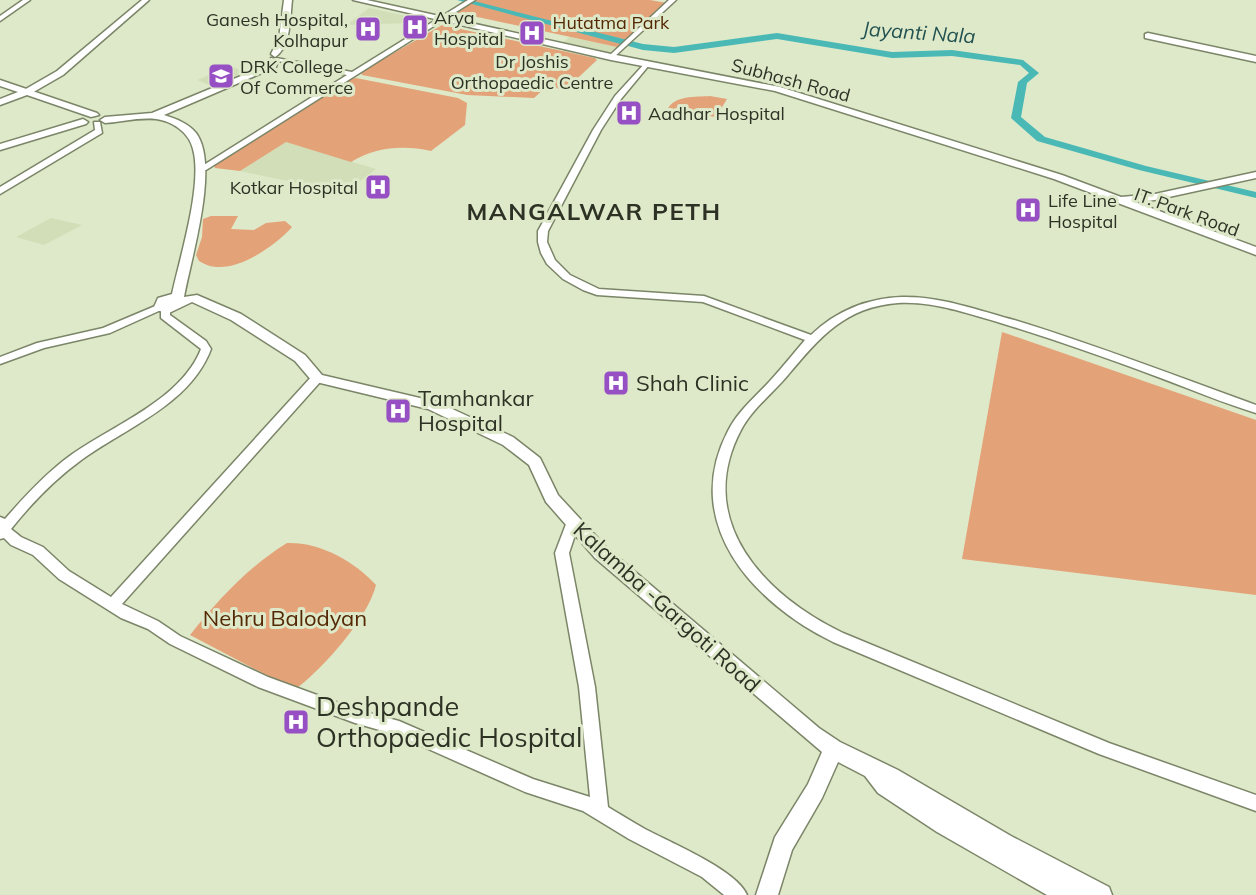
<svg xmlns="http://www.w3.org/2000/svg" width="1256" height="895" font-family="Mulish,sans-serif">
  <rect width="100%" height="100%" fill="#dee9c9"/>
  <g fill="#d1deb7">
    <path d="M 369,8 L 415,18 L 409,23 L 347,25 Z"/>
    <path d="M 570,37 L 617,47 L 606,55 L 559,45 Z"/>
    <path d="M 231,66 L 245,72 L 211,86 L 197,80 Z"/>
    <path d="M 286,142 L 376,169 L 344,193 L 240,171 Z"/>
    <path d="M 51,218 L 82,225 L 44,245 L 16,237 Z"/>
  </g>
  <g fill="#e4a278">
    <path d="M 472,0 L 650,0 L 667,3 L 617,47 L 454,12 Z"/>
    <path d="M 442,25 L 595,58 L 597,60 L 565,90 L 547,86 L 534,98 L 467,95 L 362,75 L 361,72 Z"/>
    <path d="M 356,78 L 458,98 L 467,103 L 465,125 L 431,151 C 403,145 376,147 351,162 L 286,142 L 240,171 L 215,168 L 214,165 L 349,79 Z"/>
    <path d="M 710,96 L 727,99 L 716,117 L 667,110 C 674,95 696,97 710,96 Z"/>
    <path d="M 211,216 L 238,216 L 231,229 L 254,230 L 266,223 L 285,221 L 292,227 C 276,245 242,269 217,267 C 211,267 204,264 199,261 L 196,255 L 202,237 L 203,219 Z"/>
    <path d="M 1002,332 L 1256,420 L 1256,595 L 962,559 Z"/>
    <path d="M 287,543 C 320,542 354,561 376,585 C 368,618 324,667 297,688 L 270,677 L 190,635 C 218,600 248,567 287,543 Z"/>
  </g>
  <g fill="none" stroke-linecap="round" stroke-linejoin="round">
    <path fill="#4ab9b6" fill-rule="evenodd" d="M 457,0 L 470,0 L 643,44 L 674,47 L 777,33 L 892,52 L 952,50 L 1023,60 L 1039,73 L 1027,83 L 1021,117 L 1045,137 L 1146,166 L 1256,192 L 1256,198 L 1139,170 L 1037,141 L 1011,118 L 1018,82 L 1029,73 L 1020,65 L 952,56 L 892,58 L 777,39 L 674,53 L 643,50 Z"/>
    <defs>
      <g id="minor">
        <path d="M 23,0 L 30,0 L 0,21 L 0,16 Z"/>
        <path d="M 142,0 L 149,0 L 63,75 L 30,94 L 24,94 L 24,90 L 57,71 Z"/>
        <path d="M 468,0 L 475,0 L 206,170 L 199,168 L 347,75 L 278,61 L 275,59 L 276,58 L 352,72 Z"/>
        <path d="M 669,0 L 676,0 L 613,58 L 609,58 L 609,56 Z"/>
        <path d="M 646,62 L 650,64 L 621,99 L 601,130 L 548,231 L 547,242 L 555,260 L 570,275 L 599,289 L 704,296 L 811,335 C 836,311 868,298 902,297 C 940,296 977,310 1014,320 C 1096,345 1175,376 1256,405 L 1256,413 C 1223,403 1190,389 1158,377 C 1107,358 1056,340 1004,324 C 969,314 934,301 898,303 C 845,307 820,337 788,375 C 773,393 752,409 741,430 C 693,521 765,596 843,633 L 1109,743 L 1256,795 L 1256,811 L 1099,754 L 833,642 C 753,603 680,523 728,431 C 738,411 755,397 769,382 C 782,368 793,354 805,340 L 703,302 L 597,295 L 583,290 L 563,279 L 547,264 L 541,253 L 538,242 L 538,231 L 593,130 L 615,96 Z"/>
        <path d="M 94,122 L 100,122 L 102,133 L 0,194 L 0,187 L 95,130 Z"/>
        <path d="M 160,304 L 170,307 L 170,315 L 206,341 L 211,349 C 190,405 125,428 80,461 C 54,480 31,504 11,529 L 21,537 L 43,547 L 69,571 L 111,597 L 313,375 L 321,375 L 323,378 L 321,381 L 122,604 L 158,621 L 180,636 L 268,677 L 355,709 L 399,721 L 533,779 L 590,797 L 579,687 L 555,553 L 568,519 L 578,519 L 579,523 L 569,553 L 595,687 L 608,807 C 620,814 632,822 645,829 C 669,842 737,870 747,895 L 724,895 L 702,877 L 629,839 L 583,811 L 525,792 L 397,735 L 355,723 L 258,687 L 170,644 L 148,629 L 121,618 L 59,579 L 33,555 L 11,545 L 4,538 L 0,539 L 0,517 L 5,519 C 25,496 46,473 71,455 C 113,425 181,400 201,349 L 161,318 L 161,310 L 110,333 L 44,348 L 0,364 L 0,357 L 37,343 L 103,328 Z"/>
      </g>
      <g id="major">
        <path d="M 284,0 L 292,0 C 290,17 291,47 275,57 L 271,54 L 279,38 Z"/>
        <path d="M 353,0 L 367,0 L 611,54 L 780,87 L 1062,175 L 1121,197 L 1155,194 L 1256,172 L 1256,178 L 1155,200 L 1135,202 L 1256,247 L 1256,255 L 1054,179 L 775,91 L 611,60 Z"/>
        <path d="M 1148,33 L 1256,56 L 1256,62 L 1145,38 L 1145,34 Z"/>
        <path d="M 271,58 L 278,60 L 276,67 L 164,115 C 176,119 188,123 196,133 C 220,165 191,258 184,297 L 197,295 L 241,314 L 305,355 L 322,375 L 437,402 L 513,437 L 540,458 L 558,495 L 607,548 L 819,728 L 840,742 L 898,770 L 1011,836 L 1109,887 L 1112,895 L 1047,895 L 937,832 L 878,793 L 865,776 L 838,762 L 822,798 L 792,850 L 778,895 L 756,895 L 775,837 L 808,784 L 822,752 L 595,558 L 546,502 L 529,465 L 503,445 L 428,409 L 312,381 L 295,361 L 231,320 L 192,302 L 169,313 L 155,310 L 154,307 L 158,298 L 172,294 C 180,257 203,184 193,149 C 189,132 172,121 156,119 C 139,117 121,122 105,123 L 100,120 L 105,117 L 152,113 L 260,68 L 269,64 Z"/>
        <path d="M 0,80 L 97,113 L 99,115 L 91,117 L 27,95 L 0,105 L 0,99 L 18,92 L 0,86 Z"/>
        <path d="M 83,119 L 88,122 L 86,124 L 0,150 L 0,144 Z"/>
      </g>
    </defs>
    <use href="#minor" stroke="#7b8568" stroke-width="3"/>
    <use href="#major" stroke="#7b8568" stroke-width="3"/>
    <use href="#minor" fill="#fff" fill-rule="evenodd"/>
    <use href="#major" fill="#fff" fill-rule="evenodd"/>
  </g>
  <defs>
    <symbol id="hospital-square" viewBox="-11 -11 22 22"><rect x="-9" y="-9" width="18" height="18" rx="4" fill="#9650c4" stroke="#dee9c9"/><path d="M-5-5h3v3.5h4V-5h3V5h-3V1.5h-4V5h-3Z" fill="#fff"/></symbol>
    <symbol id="university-square" viewBox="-11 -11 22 22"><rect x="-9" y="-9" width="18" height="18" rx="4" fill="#9650c4" stroke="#dee9c9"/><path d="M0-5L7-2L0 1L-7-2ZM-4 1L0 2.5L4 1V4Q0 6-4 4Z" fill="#fff"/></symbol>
  </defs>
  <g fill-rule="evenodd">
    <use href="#hospital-square" x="400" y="12" width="30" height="30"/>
    <use href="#hospital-square" x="353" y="14" width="30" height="30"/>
    <use href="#hospital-square" x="517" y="18" width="30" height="30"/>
    <use href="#university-square" x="206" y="61" width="30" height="30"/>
    <use href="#hospital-square" x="614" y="98" width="30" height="30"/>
    <use href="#hospital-square" x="363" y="172" width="30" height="30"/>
    <use href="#hospital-square" x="1013" y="195" width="30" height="30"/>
    <use href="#hospital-square" x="601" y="368" width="30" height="30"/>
    <use href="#hospital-square" x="383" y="396" width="30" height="30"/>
    <use href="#hospital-square" x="281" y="707" width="30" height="30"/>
  </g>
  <g text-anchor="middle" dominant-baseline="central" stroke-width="6" stroke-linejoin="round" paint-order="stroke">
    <g font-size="18" fill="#2d3225" stroke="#dee9c9" text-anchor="start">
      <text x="434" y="17">Arya<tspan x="434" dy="21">Hospital</tspan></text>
      <text x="348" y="19" text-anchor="end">Ganesh Hospital,<tspan x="348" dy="21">Kolhapur</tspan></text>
      <text x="532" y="61" text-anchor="middle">Dr Joshis<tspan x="532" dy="21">Orthopaedic Centre</tspan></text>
      <text x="240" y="66">DRK College<tspan x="240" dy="21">Of Commerce</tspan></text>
      <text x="648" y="113">Aadhar Hospital</text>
      <text x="358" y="187" text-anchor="end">Kotkar Hospital</text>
      <text x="1048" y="200">Life Line<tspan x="1048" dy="21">Hospital</tspan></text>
    </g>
    <g font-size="18" fill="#542805" stroke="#dee9c9">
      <text x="611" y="22">Hutatma Park</text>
    </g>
    <g font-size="18" fill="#2d3225" stroke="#dee9c9">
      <text transform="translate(791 80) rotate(15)">Subhash Road</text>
      <text transform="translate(1187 212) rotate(20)">IT. Park Road</text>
    </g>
    <g font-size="20" font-style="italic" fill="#215150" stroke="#dee9c9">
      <text transform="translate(919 32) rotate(4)">Jayanti Nala</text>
    </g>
    <g font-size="22" fill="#2d3225" stroke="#dee9c9" text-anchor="start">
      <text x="636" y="383">Shah Clinic</text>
      <text x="418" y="398">Tamhankar<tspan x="418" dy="25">Hospital</tspan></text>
    </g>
    <g font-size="22" fill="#2d3225" stroke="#dee9c9">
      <text transform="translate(667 607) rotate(42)">Kalamba -Gargoti Road</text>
    </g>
    <g font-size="22" fill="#542805" stroke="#dee9c9">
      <text x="285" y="618">Nehru Balodyan</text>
    </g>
    <g font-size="24" font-weight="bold" letter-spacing="1.5" fill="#2d3225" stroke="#dee9c9">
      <text x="594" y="211">MANGALWAR PETH</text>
    </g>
    <g font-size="27" fill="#2d3225" stroke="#dee9c9" text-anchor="start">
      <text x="316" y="706">Deshpande<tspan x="316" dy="31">Orthopaedic Hospital</tspan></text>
    </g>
  </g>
</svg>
